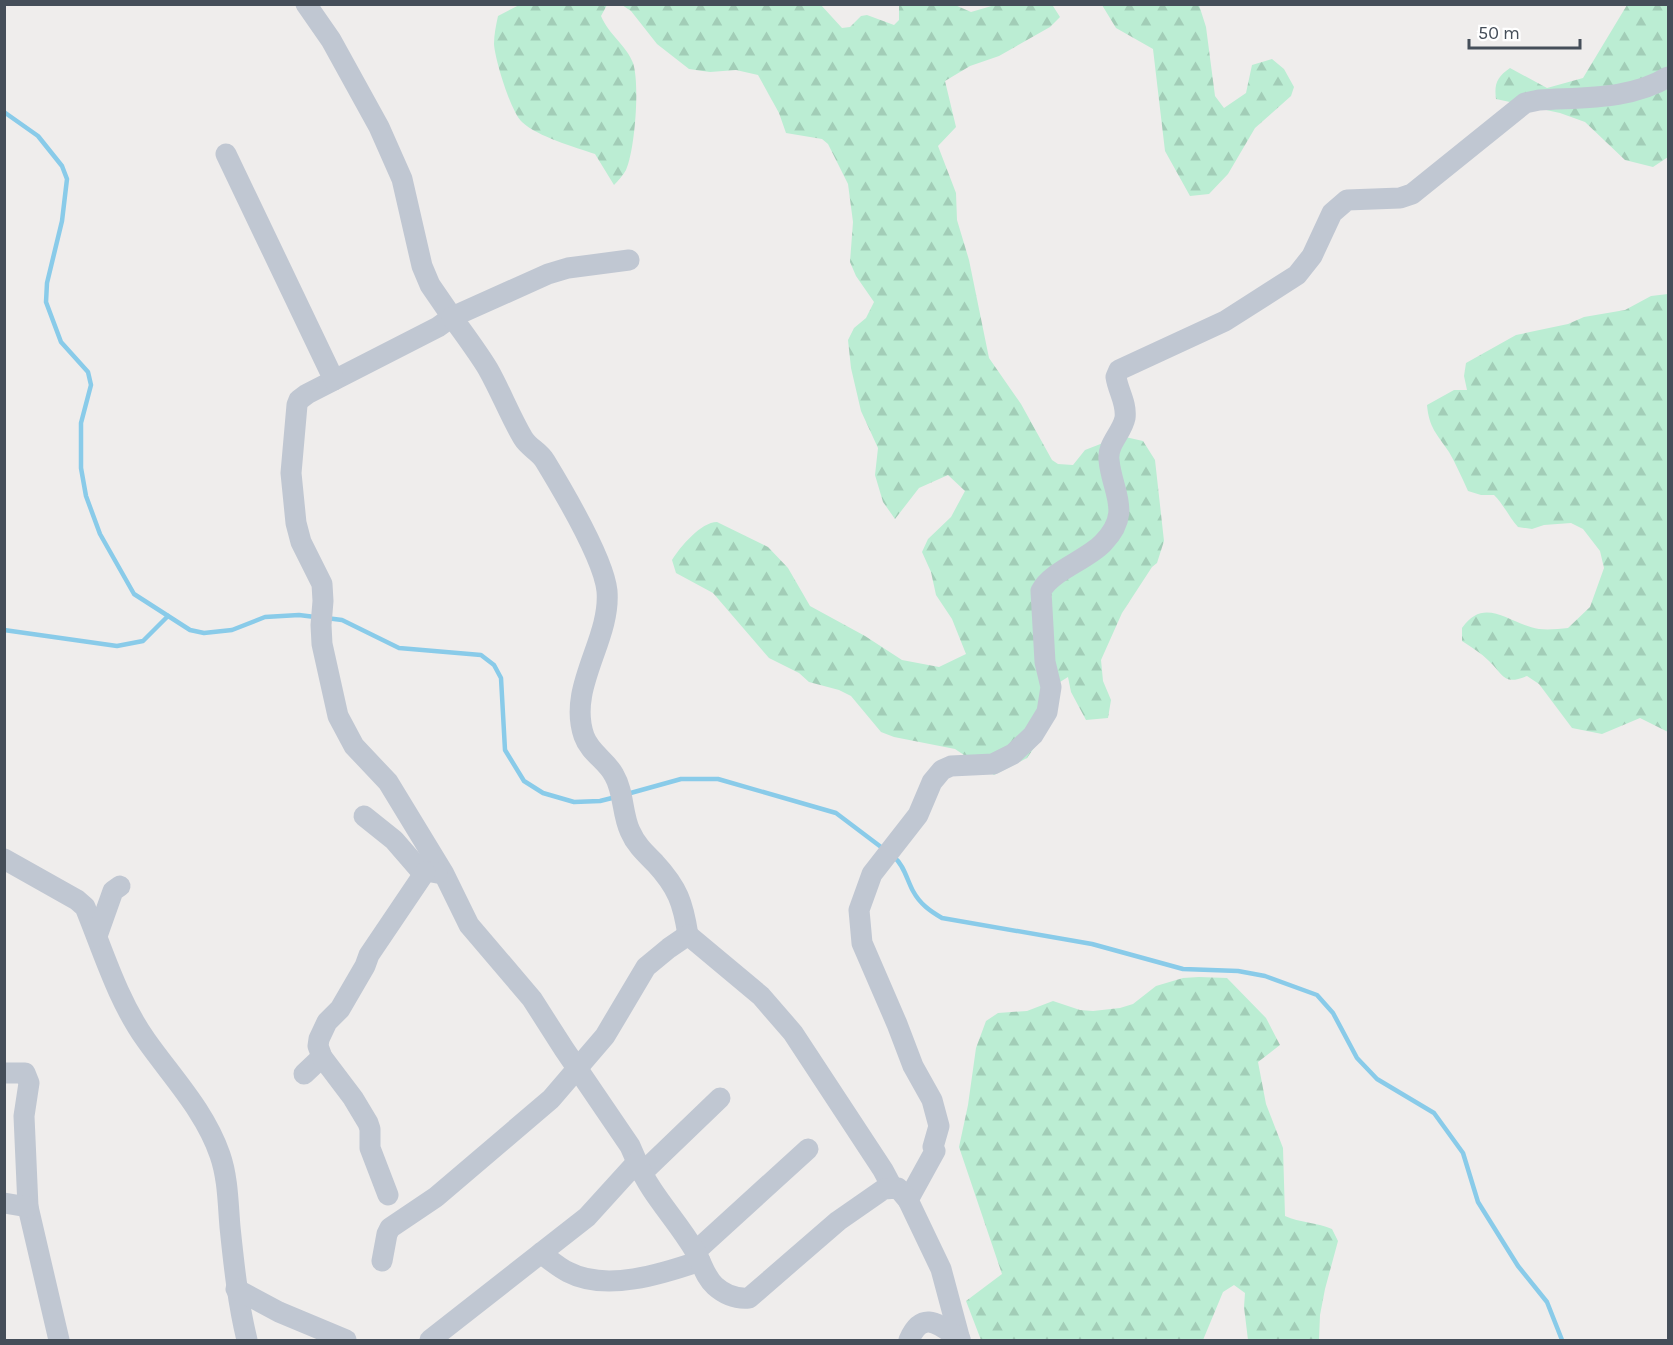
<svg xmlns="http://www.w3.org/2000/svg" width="1673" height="1345" font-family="Karla,sans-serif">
  <defs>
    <pattern id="forest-firs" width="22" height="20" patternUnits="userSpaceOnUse" patternTransform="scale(1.5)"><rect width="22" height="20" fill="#bbedd3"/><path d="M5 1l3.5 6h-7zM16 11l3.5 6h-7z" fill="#a2cdb7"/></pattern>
  </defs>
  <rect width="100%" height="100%" fill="#efedec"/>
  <g fill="url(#forest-firs)">
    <path d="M 521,4 L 607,5 L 601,16 C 609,35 627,46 633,63 C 640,84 635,150 626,170 C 623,175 618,181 614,185 L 595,154 C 575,147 538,137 522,122 C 511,112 495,60 494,44 C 494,35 496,25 498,16 Z"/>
    <path d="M 1049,4 L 1053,6 L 1060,17 L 1050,27 L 999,56 L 970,66 L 945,81 L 956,127 L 938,146 L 956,193 L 957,220 L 969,260 L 989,358 L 1021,404 L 1052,460 L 1058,464 L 1073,465 L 1085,450 L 1121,436 L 1143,441 L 1155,460 L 1164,541 L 1157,563 L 1152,567 L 1122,613 L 1101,660 L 1103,681 L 1111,700 L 1108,718 L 1086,720 L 1071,692 L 1068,677 L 1060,682 L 1052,722 L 1027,758 L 994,775 L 955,749 L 894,737 L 881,732 L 851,696 L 839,690 L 809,682 L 799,673 L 769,658 L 713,593 L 676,573 L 672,560 C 680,547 701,522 717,522 L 768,547 L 788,568 L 810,606 L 865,636 L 902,660 L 939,667 L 966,654 L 952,619 L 936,595 L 931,572 L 922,552 L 928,539 L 951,517 L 965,491 L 948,475 L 919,488 L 895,519 L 883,502 L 875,475 L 878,448 L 861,411 L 851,368 L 848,340 L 854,328 L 866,318 L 874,302 L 856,276 L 850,262 L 853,222 L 848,184 L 828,144 L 822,139 L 786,133 L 779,113 L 758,75 L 736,70 L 710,72 L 689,69 L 657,44 L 631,11 L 622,5 L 821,5 L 842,28 L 850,27 L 861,16 L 867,15 L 894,25 L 899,20 L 899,5 L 955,5 L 971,12 L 995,5 Z"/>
    <path d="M 1102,5 L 1199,5 L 1206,27 L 1215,96 L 1224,108 L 1246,93 L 1252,65 L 1272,59 L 1284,69 L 1294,87 L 1291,96 L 1255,128 L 1228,174 L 1209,194 L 1190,196 L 1165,151 L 1153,49 L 1116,28 Z"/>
    <path d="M 1627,5 L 1668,5 L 1668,157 L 1653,167 L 1625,160 L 1585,122 L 1560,113 L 1496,99 C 1494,84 1497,77 1510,68 L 1547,88 L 1583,78 Z"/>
    <path d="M 1668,294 L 1668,732 L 1640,718 L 1602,734 L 1572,728 L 1539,684 L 1527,676 C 1503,686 1504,675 1489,661 C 1481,653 1471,647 1462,641 L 1462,628 C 1485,595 1509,624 1539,629 C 1548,630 1559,629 1568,628 L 1590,607 L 1604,568 L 1600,551 L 1583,529 L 1571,523 L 1544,525 L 1532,529 L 1518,527 C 1509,517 1504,505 1494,495 L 1481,495 L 1468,491 C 1462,478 1456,464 1449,452 C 1437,434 1429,428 1427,405 L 1454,390 L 1467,390 L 1464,376 L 1466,363 L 1516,335 L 1568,324 L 1584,317 L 1625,310 L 1651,296 Z"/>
    <path d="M 1199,977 L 1227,978 L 1266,1018 L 1280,1045 L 1258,1062 L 1266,1104 L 1283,1148 L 1285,1216 C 1300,1223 1316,1222 1332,1229 L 1338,1241 L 1325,1289 L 1320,1315 L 1319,1340 L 1248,1340 L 1244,1307 L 1245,1293 L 1234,1285 L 1223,1292 L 1203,1340 L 981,1340 L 966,1301 L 1002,1274 L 959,1147 L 968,1105 L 976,1048 L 986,1021 L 998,1013 L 1027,1011 L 1053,1001 L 1080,1010 L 1093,1011 L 1120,1008 L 1133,1004 L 1156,986 L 1183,978 Z"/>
  </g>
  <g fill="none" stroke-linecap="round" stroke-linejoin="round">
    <g stroke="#89cbe9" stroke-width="4.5">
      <path d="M 4,112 L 38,136 L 62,166 L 67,179 L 62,221 L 47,283 L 46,302 L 61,342 L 88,372 L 91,385 L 81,423 L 81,468 L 86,496 L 100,534 L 134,594 L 190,630 L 204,633 L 232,630 L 265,617 L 299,615 L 315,617"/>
      <path d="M 326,618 L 342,620 L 399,648 L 481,655 L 494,665 L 501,678 L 505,750 L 524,781 L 543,793 L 574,802 L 600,801 L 616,797"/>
      <path d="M 4,630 L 117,646 L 143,641 L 168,616"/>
      <path d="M 627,794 L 681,779 L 718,779 L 836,813 L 885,850"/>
      <path d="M 894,857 C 904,865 907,880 913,891 C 920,904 930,911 942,918 L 1092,944 L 1183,969 L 1238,971 L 1265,976 L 1317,995 L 1333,1013 L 1357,1058 L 1377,1079 L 1434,1113 L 1463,1153 L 1478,1202 L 1518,1266 L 1547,1302 L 1562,1340"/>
    </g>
    <g stroke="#c0c7d2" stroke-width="21">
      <path d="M 306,4 L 331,40 L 379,127 L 402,179 L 422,266 L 430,285 L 452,317 L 438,327 L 307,394 L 299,400 L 297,405 L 291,473 L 296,523 L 301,542 L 322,584 L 323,601 L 321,625 L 322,644 L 338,716 L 354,746 L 388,782 L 444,874 L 469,925 L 532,999 L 564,1049 L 630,1146 L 637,1162"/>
      <path d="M 226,154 L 334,380"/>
      <path d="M 629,260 L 568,268 L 548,274 L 452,317 C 464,334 477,351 488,369 C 501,392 510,416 523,438 C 529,448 539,451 545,461 C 562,489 604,560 607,591 C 611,640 567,687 584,736 C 590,753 606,760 614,775 C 624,792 622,814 630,831 C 636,845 645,853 655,863 C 678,888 683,903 688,935"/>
      <path d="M 364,816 L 394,840 L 420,870 L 437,873"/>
      <path d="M 4,859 L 77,900 L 85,907 C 103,951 118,1001 146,1040 C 172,1077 205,1111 220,1155 C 228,1178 228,1204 230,1227 C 234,1266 238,1303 247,1340"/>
      <path d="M 97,936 L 113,891 L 120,886"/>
      <path d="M 4,1073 L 25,1073 L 29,1083 L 24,1116 L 28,1207 L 59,1340"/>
      <path d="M 304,1074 L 322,1057"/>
      <path d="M 642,1173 L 720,1098"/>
      <path d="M 388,1195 L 370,1148 L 370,1129 L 368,1123 L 353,1098 L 322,1057 L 318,1046 L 319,1039 L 327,1022 L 340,1009 L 365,966 L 369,955 L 425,872"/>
      <path d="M 908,1200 L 935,1151 L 933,1147 L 939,1126 L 932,1100 L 913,1066 L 897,1024 L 862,943 L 859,910 L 872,874 L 918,815 L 932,782 L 942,770 L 951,766 L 993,764 L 1013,754 L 1033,735 L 1047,712 L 1051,687 L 1045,662 L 1041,591 C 1051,571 1087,560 1103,543 C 1133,512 1112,493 1109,460 C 1107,444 1122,433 1125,418 C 1127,403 1118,391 1116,377 L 1119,370 L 1225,321 L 1297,275 L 1312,256 L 1332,213 L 1347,200 L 1400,198 L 1412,194 L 1525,103 L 1539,100 C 1582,97 1630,100 1668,77"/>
      <path d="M 4,1203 L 28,1207"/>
      <path d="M 696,1251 L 808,1149"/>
      <path d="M 541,1253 C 549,1259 558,1267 568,1272 C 606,1292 662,1274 700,1261"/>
      <path d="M 382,1261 L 387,1234 L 390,1228 L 436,1197 L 551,1099 L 605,1036 L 646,967 L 669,948 L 688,935 L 761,996 L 793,1033 L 883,1170 L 892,1187"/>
      <path d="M 236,1289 L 279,1312 L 346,1340"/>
      <path d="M 430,1340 L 587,1217 L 637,1162 C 651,1195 677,1220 695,1251 C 702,1263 705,1277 715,1286 C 725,1295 737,1299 749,1298 L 838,1221 L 884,1189 L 898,1188 L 908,1200 L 941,1269 L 960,1340"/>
      <path d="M 909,1340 C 923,1308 940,1326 960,1339"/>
    </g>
  </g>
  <rect width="1673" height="1345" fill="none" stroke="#454e59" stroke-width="12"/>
  <path d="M1469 39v9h111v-9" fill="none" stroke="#454e59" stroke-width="3"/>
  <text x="1478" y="39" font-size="18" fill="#454e59" stroke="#ffffff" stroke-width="4.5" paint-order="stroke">50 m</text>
</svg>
